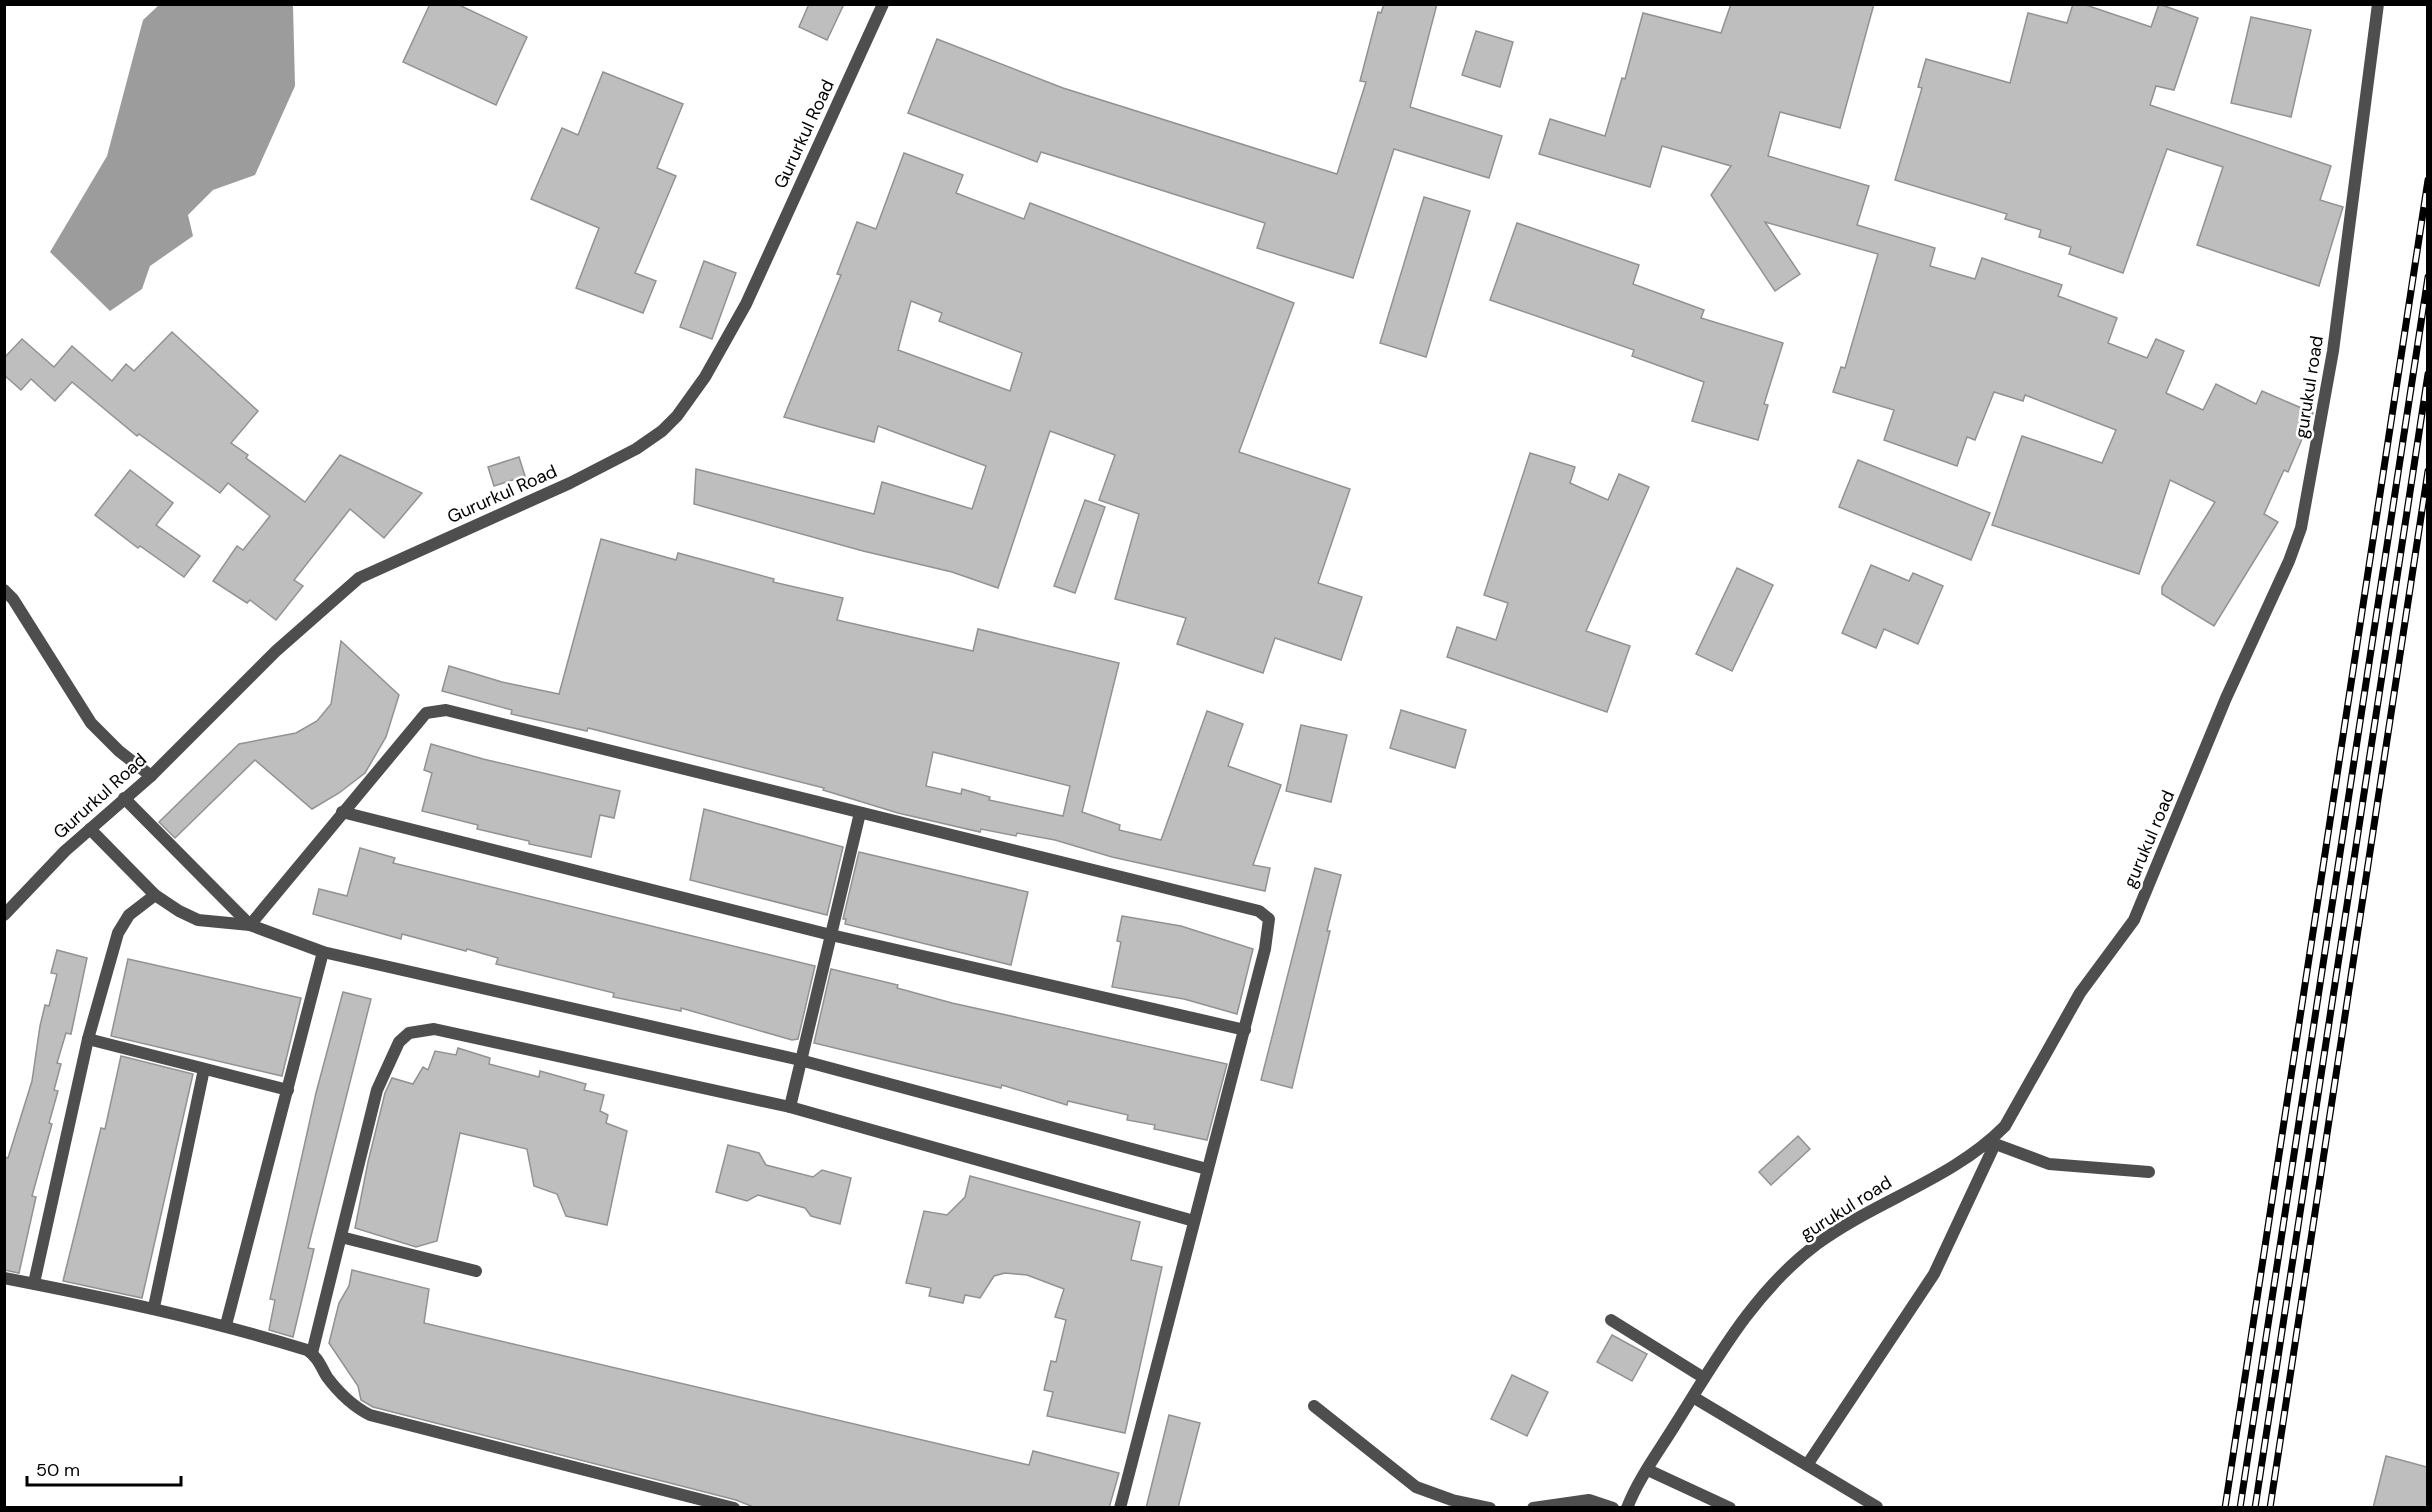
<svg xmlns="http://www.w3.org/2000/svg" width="2432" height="1512" font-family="'DM Sans',sans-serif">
  <rect width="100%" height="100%" fill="#fff"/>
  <path fill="#9c9c9c" d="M 159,5 L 293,5 L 295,86 L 255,175 L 213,190 L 188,215 L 193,236 L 150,266 L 142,289 L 110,311 L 50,252 L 107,156 L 143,20 Z"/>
  <g fill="#bebebe" stroke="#929292" stroke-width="1.5" fill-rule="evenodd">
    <path d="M 430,4 L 457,4 L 527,37 L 496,105 L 403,62 Z"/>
    <path d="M 809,4 L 844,4 L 827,40 L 799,27 Z"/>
    <path d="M 1384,4 L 1437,4 L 1410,107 L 1502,136 L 1489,178 L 1394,149 L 1353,278 L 1257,248 L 1265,223 L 1041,152 L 1037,162 L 908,113 L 937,39 L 1063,88 L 1337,174 L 1366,82 L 1360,81 L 1378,12 L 1381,13 Z"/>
    <path d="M 1731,4 L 1874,4 L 1840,128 L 1780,112 L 1768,156 L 1869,186 L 1857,225 L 1935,248 L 1930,266 L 1975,279 L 1982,258 L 2062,285 L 2058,296 L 2117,318 L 2108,343 L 2147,358 L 2156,339 L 2184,351 L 2166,393 L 2203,410 L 2216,384 L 2256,404 L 2262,391 L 2313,413 L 2288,472 L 2284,470 L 2264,514 L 2278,522 L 2214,626 L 2162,594 L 2162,587 L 2215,502 L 2170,480 L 2139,574 L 1992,525 L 2022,436 L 2102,463 L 2116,430 L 2025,395 L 2023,401 L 1994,392 L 1975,440 L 1967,437 L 1957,466 L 1884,440 L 1894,410 L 1833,392 L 1841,367 L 1845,368 L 1878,254 L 1765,222 L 1800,274 L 1775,291 L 1711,195 L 1731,166 L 1662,146 L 1650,187 L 1539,154 L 1550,119 L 1605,136 L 1622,78 L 1625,79 L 1643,13 L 1721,33 Z"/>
    <path d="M 2073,4 L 2083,4 L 2151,27 L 2159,4 L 2198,18 L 2174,90 L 2156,86 L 2150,105 L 2331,166 L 2320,200 L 2343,207 L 2319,286 L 2197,245 L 2223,167 L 2167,149 L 2123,273 L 2069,254 L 2071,247 L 2039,237 L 2041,230 L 2005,219 L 2007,214 L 1895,180 L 1922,88 L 1918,87 L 1926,59 L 2010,83 L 2028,13 L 2067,23 Z"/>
    <path d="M 2251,17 L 2311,30 L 2291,117 L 2231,103 Z"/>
    <path d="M 1476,31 L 1513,42 L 1500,87 L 1462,75 Z"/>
    <path d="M 603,72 L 683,104 L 657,168 L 676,176 L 635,273 L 656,281 L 643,313 L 576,288 L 599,228 L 531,199 L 562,128 L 578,135 Z"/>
    <path d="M 904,153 L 963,175 L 956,193 L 1024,219 L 1030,203 L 1294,303 L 1239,452 L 1350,489 L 1318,583 L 1362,597 L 1341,660 L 1275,638 L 1263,673 L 1177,644 L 1186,618 L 1115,599 L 1139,514 L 1099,500 L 1115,455 L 1050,431 L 998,588 L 952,572 L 863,551 L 694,504 L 696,469 L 874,514 L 882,482 L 972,509 L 986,466 L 878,426 L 874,442 L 784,417 L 841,275 L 837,274 L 857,222 L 876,229 ZM 911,301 L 942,313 L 939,321 L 1022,353 L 1010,391 L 898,350 Z"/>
    <path d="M 1424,197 L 1470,211 L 1426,357 L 1380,343 Z"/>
    <path d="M 1517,223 L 1639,265 L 1633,284 L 1704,310 L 1701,318 L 1783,343 L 1764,404 L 1768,405 L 1758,440 L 1692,421 L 1704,382 L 1632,356 L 1634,350 L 1490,300 Z"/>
    <path d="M 704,261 L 736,273 L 712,339 L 680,327 Z"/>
    <path d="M 172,332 L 258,411 L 231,443 L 248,455 L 246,458 L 305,502 L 340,455 L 422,493 L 384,538 L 350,509 L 294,580 L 303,586 L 276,620 L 250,600 L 247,603 L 213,581 L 237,546 L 243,550 L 270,516 L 228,483 L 220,493 L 139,434 L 137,436 L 72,382 L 55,401 L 31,379 L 21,390 L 4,375 L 4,358 L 22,339 L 54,367 L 72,346 L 112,381 L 126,364 L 134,371 Z"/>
    <path d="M 1530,453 L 1575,467 L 1570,483 L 1608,500 L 1619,474 L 1649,487 L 1586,631 L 1630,646 L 1607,712 L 1447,657 L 1457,627 L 1496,640 L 1508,603 L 1484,595 Z"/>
    <path d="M 519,457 L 525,476 L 494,486 L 488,467 Z"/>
    <path d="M 1858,460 L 1990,513 L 1971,560 L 1839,507 Z"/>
    <path d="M 130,470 L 173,503 L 156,525 L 200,556 L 184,577 L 140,546 L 138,548 L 95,515 Z"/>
    <path d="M 1085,500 L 1105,507 L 1075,593 L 1054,586 Z"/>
    <path d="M 601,539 L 676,560 L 678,553 L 774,579 L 773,582 L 843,598 L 837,620 L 973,651 L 978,629 L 1119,663 L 1082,812 L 1120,825 L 1119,830 L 1161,840 L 1207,711 L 1243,724 L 1228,766 L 1281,785 L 1253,865 L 1270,868 L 1265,891 L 1112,857 L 1055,840 L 1017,833 L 1016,836 L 981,829 L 980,832 L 898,813 L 823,790 L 824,788 L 588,728 L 587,731 L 511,714 L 512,710 L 442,691 L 449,666 L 502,682 L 559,694 ZM 933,752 L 1070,786 L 1063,816 L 989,800 L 990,797 L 962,789 L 961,794 L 926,786 Z"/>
    <path d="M 1871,565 L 1909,581 L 1913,573 L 1943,586 L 1918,644 L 1884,629 L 1876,648 L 1842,633 Z"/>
    <path d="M 1737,568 L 1773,585 L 1732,671 L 1696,654 Z"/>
    <path d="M 341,641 L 399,695 L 386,737 L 365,773 L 339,793 L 312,809 L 255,760 L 175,838 L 159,822 L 239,744 L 296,733 L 317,721 L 331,704 Z"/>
    <path d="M 1401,710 L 1466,730 L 1455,768 L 1390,748 Z"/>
    <path d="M 1301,725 L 1347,735 L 1331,802 L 1286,791 Z"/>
    <path d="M 431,744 L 483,759 L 620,791 L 614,818 L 600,815 L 591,857 L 529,844 L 529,841 L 477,829 L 478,825 L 422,811 L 432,773 L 424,770 Z"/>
    <path d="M 704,809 L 843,847 L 827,915 L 690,880 Z"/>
    <path d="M 360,848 L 395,858 L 393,863 L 815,966 L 798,1039 L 792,1040 L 681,1008 L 681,1011 L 613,997 L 614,993 L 496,964 L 498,958 L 467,949 L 466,951 L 402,934 L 401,939 L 313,914 L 319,889 L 347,896 Z"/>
    <path d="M 859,852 L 1028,892 L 1011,965 L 845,924 L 846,919 L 843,919 Z"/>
    <path d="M 1315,868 L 1341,875 L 1327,931 L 1330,931 L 1292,1088 L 1261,1080 Z"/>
    <path d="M 1122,916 L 1181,926 L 1253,949 L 1237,1014 L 1184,999 L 1112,987 L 1121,942 L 1117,941 Z"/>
    <path d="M 57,950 L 87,958 L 71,1034 L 66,1033 L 57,1063 L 61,1064 L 54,1090 L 58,1091 L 49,1123 L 52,1124 L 32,1196 L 36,1197 L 19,1273 L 4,1270 L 4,1157 L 8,1158 L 32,1081 L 40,1026 L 45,1005 L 49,1006 L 57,974 L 51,973 Z"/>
    <path d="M 128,959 L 301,998 L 282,1076 L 111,1036 Z"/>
    <path d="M 831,969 L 898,985 L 897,988 L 952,1003 L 1227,1064 L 1207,1140 L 1154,1129 L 1155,1125 L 1127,1120 L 1128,1115 L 1068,1101 L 1067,1105 L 1002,1085 L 1001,1088 L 814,1043 Z"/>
    <path d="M 343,992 L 371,999 L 308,1248 L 314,1249 L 293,1337 L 269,1330 L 275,1300 L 270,1299 L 316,1093 Z"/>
    <path d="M 458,1048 L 490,1058 L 489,1064 L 539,1077 L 540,1071 L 586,1084 L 584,1090 L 604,1095 L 600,1111 L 608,1115 L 606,1123 L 627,1131 L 607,1225 L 566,1216 L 557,1194 L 534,1186 L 527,1149 L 460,1133 L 437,1241 L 416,1247 L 355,1228 L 368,1162 L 385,1093 L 392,1078 L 413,1084 L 423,1067 L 428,1070 L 435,1051 L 456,1055 Z"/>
    <path d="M 121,1056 L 193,1074 L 142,1298 L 63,1281 L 101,1128 L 105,1129 Z"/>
    <path d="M 1798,1136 L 1810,1149 L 1771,1185 L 1759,1172 Z"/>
    <path d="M 728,1145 L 759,1153 L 766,1165 L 813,1177 L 822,1170 L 851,1178 L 840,1224 L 811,1216 L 805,1208 L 758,1195 L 747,1201 L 716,1192 Z"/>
    <path d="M 970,1176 L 1140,1222 L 1131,1260 L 1162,1267 L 1125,1433 L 1047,1416 L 1053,1392 L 1044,1390 L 1051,1361 L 1056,1362 L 1066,1320 L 1055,1317 L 1064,1289 L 1027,1275 L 1005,1273 L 994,1276 L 980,1298 L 965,1295 L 963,1303 L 929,1296 L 931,1288 L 906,1283 L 924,1211 L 947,1215 L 965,1197 Z"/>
    <path d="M 352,1270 L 429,1289 L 424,1323 L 1029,1465 L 1033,1451 L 1119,1473 L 1109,1508 L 756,1508 L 736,1500 L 373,1407 L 361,1400 L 358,1386 L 329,1343 L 339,1303 L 349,1286 Z"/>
    <path d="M 1612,1335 L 1647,1354 L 1632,1381 L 1597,1362 Z"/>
    <path d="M 1512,1375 L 1548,1392 L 1527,1436 L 1491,1419 Z"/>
    <path d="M 1169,1415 L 1200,1423 L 1178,1508 L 1146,1508 Z"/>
    <path d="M 2386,1456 L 2427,1467 L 2427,1508 L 2373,1508 Z"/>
  </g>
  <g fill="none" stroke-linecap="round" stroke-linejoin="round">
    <g stroke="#4e4e4e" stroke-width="12">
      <path d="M 4,590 L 13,599 L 91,723 L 119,751 L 151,776"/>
      <path d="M 124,798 L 250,925"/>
      <path d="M 342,812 L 831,935 L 1245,1030"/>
      <path d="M 90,829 L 155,895 L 179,911 L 198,920 L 250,925 L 323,952 L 800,1060 L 1207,1169"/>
      <path d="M 250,925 L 426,713 L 446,710 L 1259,911 L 1269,919 L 1265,949 L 1120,1508"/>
      <path d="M 88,1039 L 288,1090"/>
      <path d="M 790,1107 L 860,813"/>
      <path d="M 1990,1142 L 2049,1164 L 2149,1172"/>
      <path d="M 341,1237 L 476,1271"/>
      <path d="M 4,1278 C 107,1298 207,1319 307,1350 C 318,1357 321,1367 327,1377 C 339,1393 352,1406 370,1415 L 734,1508"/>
      <path d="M 34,1283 L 88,1039 L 118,933 L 129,915 L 155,895"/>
      <path d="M 154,1307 L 204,1069"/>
      <path d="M 1611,1320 L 1704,1378"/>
      <path d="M 226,1325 L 323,952"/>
      <path d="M 312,1353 L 377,1090 L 399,1042 L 409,1033 L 434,1029 L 790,1107 L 1194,1221"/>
      <path d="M 1693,1397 L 1877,1507"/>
      <path d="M 1314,1406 L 1416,1487 L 1452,1500 L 1490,1508"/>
      <path d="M 1807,1465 L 1934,1274 L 1995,1144"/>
      <path d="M 1648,1470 L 1730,1508"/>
      <path d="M 1533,1508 L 1589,1500 L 1613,1508"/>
      <path d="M 1627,1508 C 1638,1479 1659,1451 1675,1425 C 1716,1360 1754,1291 1817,1244 C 1877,1200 1953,1179 2005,1126 L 2080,993 L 2134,920 L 2226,698 L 2289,561 L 2301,528 L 2333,351 L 2378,4"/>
    </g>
    <path stroke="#4e4e4e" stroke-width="12" d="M 4,915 L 65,851 L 151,776 L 276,651 L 359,578 L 570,483 L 636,449 L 662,431 L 677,416 L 705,377 L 746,304 L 883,4"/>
    <defs>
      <g id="rail">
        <path d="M 2225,1508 L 2428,180"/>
        <path d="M 2240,1508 L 2428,277"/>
        <path d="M 2255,1508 L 2428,374"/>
        <path d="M 2270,1508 L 2428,471"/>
      </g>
    </defs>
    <use href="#rail" stroke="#000" stroke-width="7"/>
    <use href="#rail" stroke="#fff" stroke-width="4.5" stroke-dasharray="14" stroke-linecap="butt"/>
  </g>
  <g text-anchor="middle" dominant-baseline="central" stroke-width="5" stroke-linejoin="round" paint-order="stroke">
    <g font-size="18" fill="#000" stroke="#fff">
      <text transform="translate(804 134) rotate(-65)">Gururkul Road</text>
      <text transform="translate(2309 387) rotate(-81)">gurukul road</text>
      <text transform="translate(502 494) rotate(-24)">Gururkul Road</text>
      <text transform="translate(100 796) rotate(-42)">Gururkul Road</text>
      <text transform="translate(2149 839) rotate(-67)">gurukul road</text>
      <text transform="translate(1846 1208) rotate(-32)">gurukul road</text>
    </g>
  </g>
  <rect width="2432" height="1512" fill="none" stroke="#000000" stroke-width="12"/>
  <path d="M27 1476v9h154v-9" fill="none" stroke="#000000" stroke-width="3"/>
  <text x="36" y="1476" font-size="18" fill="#000000" stroke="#ffffff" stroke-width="4.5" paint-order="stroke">50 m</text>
</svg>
